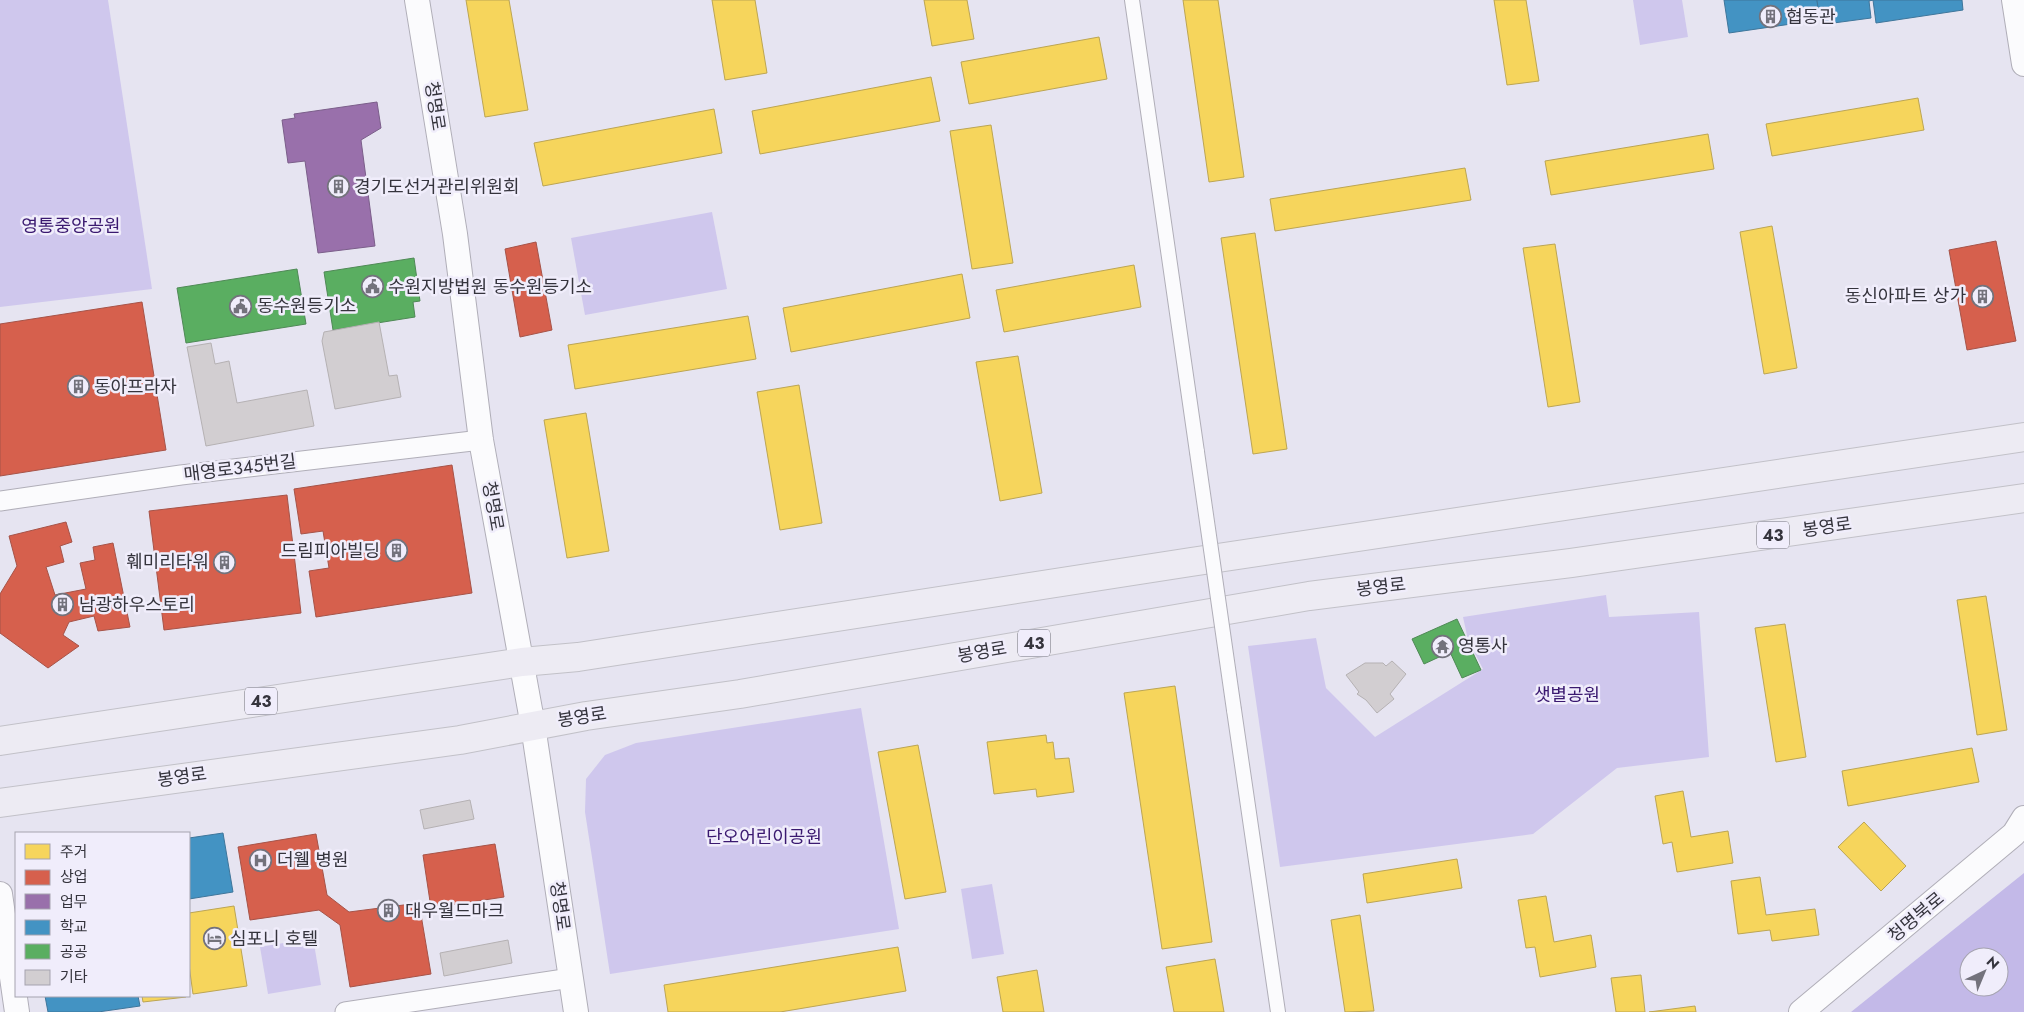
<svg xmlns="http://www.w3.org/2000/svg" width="2024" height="1012" font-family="Jost,'Noto Sans KR',sans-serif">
  <rect width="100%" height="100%" fill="#e6e4f1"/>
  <g fill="#cfc7ed">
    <path d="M 0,0 L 108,0 L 152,289 L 0,307 Z"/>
    <path d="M 1633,0 L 1682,0 L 1688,37 L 1640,45 Z"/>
    <path d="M 712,212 L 727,289 L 585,315 L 571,238 Z"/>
    <path d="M 1606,595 L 1609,617 L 1699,612 L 1709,757 L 1617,768 L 1533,834 L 1280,867 L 1248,646 L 1316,638 L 1326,688 L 1375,737 L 1483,669 L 1468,640 L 1463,617 Z"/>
    <path d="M 861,708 L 899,929 L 610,974 L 585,812 L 586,779 L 605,755 L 636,743 Z"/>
    <path d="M 992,884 L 1004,954 L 972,959 L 961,889 Z"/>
    <path d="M 313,938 L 321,985 L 268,994 L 260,947 Z"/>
  </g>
  <path fill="#c3b9e8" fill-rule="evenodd" d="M 2024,873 L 2024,1012 L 1851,1012 ZM 1969,957 L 1999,957 L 1999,987 L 1969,987 Z"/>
  <g fill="#f6d55c" stroke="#bca553">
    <path d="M 466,0 L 509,0 L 528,110 L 485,117 Z"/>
    <path d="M 712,0 L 755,0 L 767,73 L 725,80 Z"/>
    <path d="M 924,0 L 967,0 L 974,39 L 932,46 Z"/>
    <path d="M 1183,0 L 1218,0 L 1244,177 L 1209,182 Z"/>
    <path d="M 1494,0 L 1526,0 L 1539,81 L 1507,85 Z"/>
    <path d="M 1099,37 L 1107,79 L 969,104 L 961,62 Z"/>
    <path d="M 931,77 L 940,121 L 760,154 L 752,111 Z"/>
    <path d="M 1918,98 L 1924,130 L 1772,156 L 1766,124 Z"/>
    <path d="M 714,109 L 722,153 L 543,186 L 534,143 Z"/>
    <path d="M 991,125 L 1013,263 L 972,269 L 950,131 Z"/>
    <path d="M 1708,134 L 1714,169 L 1551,195 L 1545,161 Z"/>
    <path d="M 1465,168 L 1471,200 L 1275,231 L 1270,199 Z"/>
    <path d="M 1772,226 L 1797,368 L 1764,374 L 1740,232 Z"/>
    <path d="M 1255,233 L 1287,449 L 1253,454 L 1221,238 Z"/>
    <path d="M 1555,244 L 1580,402 L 1548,407 L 1523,248 Z"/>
    <path d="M 1134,265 L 1141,307 L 1004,332 L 996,290 Z"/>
    <path d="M 962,274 L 970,318 L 791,352 L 783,308 Z"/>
    <path d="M 748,316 L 756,359 L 575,389 L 568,345 Z"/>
    <path d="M 1018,356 L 1042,493 L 1000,501 L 976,362 Z"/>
    <path d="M 799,385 L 822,523 L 780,530 L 757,392 Z"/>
    <path d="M 586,413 L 609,551 L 567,558 L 544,420 Z"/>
    <path d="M 1986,596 L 2007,730 L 1977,735 L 1957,600 Z"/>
    <path d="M 1785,624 L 1806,757 L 1776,762 L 1755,628 Z"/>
    <path d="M 1175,686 L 1212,942 L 1162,949 L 1124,693 Z"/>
    <path d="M 1046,735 L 1047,743 L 1053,742 L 1055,759 L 1069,758 L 1074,792 L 1037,797 L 1036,789 L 994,794 L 987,742 Z"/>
    <path d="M 918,745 L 946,892 L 905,899 L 878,752 Z"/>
    <path d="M 1972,748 L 1979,782 L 1848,806 L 1842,771 Z"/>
    <path d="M 1683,791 L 1691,837 L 1728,831 L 1733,863 L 1677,872 L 1672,842 L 1663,844 L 1655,796 Z"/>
    <path d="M 1864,822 L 1906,866 L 1881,891 L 1838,847 Z"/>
    <path d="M 1457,859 L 1462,888 L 1367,903 L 1363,874 Z"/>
    <path d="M 1760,877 L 1766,915 L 1815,909 L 1819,935 L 1772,941 L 1770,930 L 1738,934 L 1731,881 Z"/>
    <path d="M 1546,896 L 1554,942 L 1591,935 L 1596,967 L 1540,977 L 1535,947 L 1526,948 L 1518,900 Z"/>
    <path d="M 234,906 L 247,986 L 193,994 L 189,965 L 189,913 Z"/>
    <path d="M 1360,915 L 1374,1011 L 1345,1012 L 1331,920 Z"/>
    <path d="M 898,947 L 906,991 L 780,1012 L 668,1012 L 664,985 Z"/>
    <path d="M 1215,959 L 1224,1012 L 1174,1012 L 1166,967 Z"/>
    <path d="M 1037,970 L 1044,1012 L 1003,1012 L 997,977 Z"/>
    <path d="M 1641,975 L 1645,1012 L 1616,1012 L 1611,978 Z"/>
    <path d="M 142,996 L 186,996 L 186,997 L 143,1002 Z"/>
    <path d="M 1695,1006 L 1696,1012 L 1649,1012 Z"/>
  </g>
  <g fill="#d6604d" stroke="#a65348">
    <path d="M 1996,241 L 2016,341 L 1967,350 L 1949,250 Z"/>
    <path d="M 536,242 L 552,330 L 520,337 L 505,249 Z"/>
    <path d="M 142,302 L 166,450 L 0,476 L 0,324 Z"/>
    <path d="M 452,465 L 472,593 L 316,617 L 309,571 L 329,568 L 323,531 L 301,534 L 294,489 Z"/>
    <path d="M 287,495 L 301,613 L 164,630 L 149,511 Z"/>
    <path d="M 66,522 L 72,542 L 60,546 L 64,562 L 46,567 L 55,595 L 86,589 L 80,563 L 95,560 L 93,547 L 113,543 L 130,627 L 98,631 L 94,616 L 69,622 L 63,635 L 79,646 L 48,668 L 0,633 L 0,594 L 17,566 L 9,536 Z"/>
    <path d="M 316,834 L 327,895 L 349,912 L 419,903 L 431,974 L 350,987 L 340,925 L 319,910 L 250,920 L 238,847 Z"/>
    <path d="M 495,844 L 504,897 L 431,908 L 423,855 Z"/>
  </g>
  <path fill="#9970ab" stroke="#7b5e8a" d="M 377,102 L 381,128 L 361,140 L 375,246 L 318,253 L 305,161 L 288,163 L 282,120 L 295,118 L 294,114 Z"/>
  <g fill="#4393c3" stroke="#3f769b">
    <path d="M 1724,0 L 1817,0 L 1818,8 L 1812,21 L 1729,33 Z"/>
    <path d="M 1817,0 L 1873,0 L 1869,1 L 1871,18 L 1826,24 L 1824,7 L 1818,8 Z"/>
    <path d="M 1873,0 L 1962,0 L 1963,10 L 1876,23 Z"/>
    <path d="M 223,833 L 233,892 L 189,899 L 189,838 Z"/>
    <path d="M 45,996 L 138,996 L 140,1006 L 98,1012 L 48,1012 Z"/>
  </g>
  <g fill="#5aae61" stroke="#4f8956">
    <path d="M 414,258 L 420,301 L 413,302 L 415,317 L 333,330 L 324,272 Z"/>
    <path d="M 297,269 L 306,324 L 186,343 L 177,288 Z"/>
    <path d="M 1457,619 L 1481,670 L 1462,678 L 1450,652 L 1424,664 L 1412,639 Z"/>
  </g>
  <g fill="#d2ced1" stroke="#b5b1b3">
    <path d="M 379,322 L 389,376 L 397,375 L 401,397 L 335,409 L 322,341 L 324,332 Z"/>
    <path d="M 211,343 L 215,364 L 229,361 L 237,403 L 307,390 L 314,426 L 206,446 L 187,347 Z"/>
    <path d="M 1392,661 L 1406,674 L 1390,694 L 1394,699 L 1377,713 L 1366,700 L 1357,694 L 1359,692 L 1346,675 L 1365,663 L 1383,663 L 1386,666 Z"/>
    <path d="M 470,800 L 474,819 L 424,829 L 420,810 Z"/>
    <path d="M 508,940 L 512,963 L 444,976 L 440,953 Z"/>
  </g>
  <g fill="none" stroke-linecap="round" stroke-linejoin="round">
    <defs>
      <g id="pedestrian">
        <path d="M 1132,0 L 1197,452"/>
        <path d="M 1234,710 L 1278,1012"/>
      </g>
      <g id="minor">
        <path d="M 0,501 L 181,475 L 481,440"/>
        <path d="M 345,1012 L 571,978"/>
      </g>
      <g id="tertiary">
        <path d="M 417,0 L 455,234 L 481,440 L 533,726 L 576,1012"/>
        <path d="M 2014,0 L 2024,64"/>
        <path d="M 0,894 L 17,1012"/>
        <path d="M 1801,1012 L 2014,834 L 2024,818"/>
      </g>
      <g id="primary">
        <path d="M 0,741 L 522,662 L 578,657 L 1191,562 L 2024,437"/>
        <path d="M 0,803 L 460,740 L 586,716 L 740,694 L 1309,596 L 1571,563 L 2024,498"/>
      </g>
    </defs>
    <use href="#pedestrian" stroke="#b0aeb8" stroke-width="16"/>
    <use href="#minor" stroke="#b0aeb8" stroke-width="21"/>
    <use href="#tertiary" stroke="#b0aeb8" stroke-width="26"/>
    <use href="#primary" stroke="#c2c1c8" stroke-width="30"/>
    <use href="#pedestrian" stroke="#fbfbfd" stroke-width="14"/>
    <use href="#minor" stroke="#fbfbfd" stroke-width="19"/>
    <use href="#tertiary" stroke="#fbfbfd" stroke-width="24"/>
    <use href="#primary" stroke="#edebf3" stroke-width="28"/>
    <defs>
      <path id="pedestrian-bridge" d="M 1197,452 L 1234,710"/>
    </defs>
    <use href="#pedestrian-bridge" stroke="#b0aeb8" stroke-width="16" stroke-linecap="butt"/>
    <use href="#pedestrian-bridge" stroke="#fbfbfd" stroke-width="14"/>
  </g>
  <defs>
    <symbol id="building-ring" viewBox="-11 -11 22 22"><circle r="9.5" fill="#f0edfb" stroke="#73727c" stroke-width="1.5"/><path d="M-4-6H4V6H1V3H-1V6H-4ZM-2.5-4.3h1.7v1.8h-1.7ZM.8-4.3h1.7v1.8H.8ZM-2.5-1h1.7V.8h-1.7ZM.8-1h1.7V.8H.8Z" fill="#73727c"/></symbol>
    <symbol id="civic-ring" viewBox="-11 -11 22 22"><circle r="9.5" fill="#f0edfb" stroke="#73727c" stroke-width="1.5"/><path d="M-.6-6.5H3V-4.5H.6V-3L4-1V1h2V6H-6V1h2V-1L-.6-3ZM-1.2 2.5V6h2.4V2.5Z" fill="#73727c"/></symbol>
    <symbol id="temple-ring" viewBox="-11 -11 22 22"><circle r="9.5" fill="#f0edfb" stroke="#73727c" stroke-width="1.5"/><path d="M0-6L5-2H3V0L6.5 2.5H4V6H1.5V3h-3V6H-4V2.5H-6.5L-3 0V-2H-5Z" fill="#73727c"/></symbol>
    <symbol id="hospital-ring" viewBox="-11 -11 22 22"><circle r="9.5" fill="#f0edfb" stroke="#73727c" stroke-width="1.5"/><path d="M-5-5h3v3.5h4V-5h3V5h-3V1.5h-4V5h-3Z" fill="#73727c"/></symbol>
    <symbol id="hotel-ring" viewBox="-11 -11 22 22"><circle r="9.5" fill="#f0edfb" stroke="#73727c" stroke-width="1.5"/><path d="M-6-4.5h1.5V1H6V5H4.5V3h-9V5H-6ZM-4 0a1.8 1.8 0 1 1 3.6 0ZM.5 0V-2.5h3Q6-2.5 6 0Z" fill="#73727c"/></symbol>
  </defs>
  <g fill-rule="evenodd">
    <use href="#building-ring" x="1758" y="4" width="25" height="25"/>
    <use href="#building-ring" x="326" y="174" width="25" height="25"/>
    <use href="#civic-ring" x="360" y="274" width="25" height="25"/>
    <use href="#building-ring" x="1970" y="284" width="25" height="25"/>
    <use href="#civic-ring" x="228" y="294" width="25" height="25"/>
    <use href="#building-ring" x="66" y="374" width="25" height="25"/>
    <use href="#building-ring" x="384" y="538" width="25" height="25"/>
    <use href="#building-ring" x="212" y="550" width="25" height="25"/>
    <use href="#building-ring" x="50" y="592" width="25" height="25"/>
    <use href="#temple-ring" x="1430" y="634" width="25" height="25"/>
    <use href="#hospital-ring" x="248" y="848" width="25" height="25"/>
    <use href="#building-ring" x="376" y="898" width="25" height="25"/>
    <use href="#hotel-ring" x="202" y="926" width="25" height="25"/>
  </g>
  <g text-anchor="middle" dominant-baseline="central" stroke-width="5" stroke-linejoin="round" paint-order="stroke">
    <g fill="#f0edfb" stroke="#6d6c76" stroke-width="1">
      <rect x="1757" y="521.5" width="32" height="27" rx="4"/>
      <rect x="1018" y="629.5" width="32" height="27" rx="4"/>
      <rect x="245" y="687.5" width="32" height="27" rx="4"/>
    </g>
    <g font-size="16" font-weight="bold" fill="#35343d">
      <text x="1773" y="535">43</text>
      <text x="1034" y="643">43</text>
      <text x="261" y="701">43</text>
    </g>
    <g font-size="18" fill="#35343d" stroke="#f0edfb" text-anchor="start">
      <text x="1786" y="17">협동관</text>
      <text x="354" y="187">경기도선거관리위원회</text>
      <text x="388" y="287">수원지방법원 동수원등기소</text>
      <text x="1966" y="296" text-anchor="end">동신아파트 상가</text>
      <text x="257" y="306">동수원등기소</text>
      <text x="94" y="387">동아프라자</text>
      <text x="380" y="551" text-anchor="end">드림피아빌딩</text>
      <text x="209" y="562" text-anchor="end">훼미리타워</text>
      <text x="79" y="605">남광하우스토리</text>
      <text x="1458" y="646">영통사</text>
      <text x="277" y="860">더웰 병원</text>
      <text x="405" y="911">대우월드마크</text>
      <text x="230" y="939">심포니 호텔</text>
    </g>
    <g font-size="18" fill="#35343d" stroke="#f0edfb">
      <text transform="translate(435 106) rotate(81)">청명로</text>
      <text transform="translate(240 468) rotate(-7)">매영로345번길</text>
      <text transform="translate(493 506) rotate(80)">청명로</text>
      <text transform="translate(1827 527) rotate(-8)">봉영로</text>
      <text transform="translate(1381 587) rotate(-7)">봉영로</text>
      <text transform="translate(982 652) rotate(-10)">봉영로</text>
      <text transform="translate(582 717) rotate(-9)">봉영로</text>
      <text transform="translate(182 777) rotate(-8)">봉영로</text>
      <text transform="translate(560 906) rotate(82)">청명로</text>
      <text transform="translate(1916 917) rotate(-40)">청명북로</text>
    </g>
    <g font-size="18" fill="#3a1970" stroke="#f0edfb">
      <text x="71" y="226">영통중앙공원</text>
      <text x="1567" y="695">샛별공원</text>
      <text x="764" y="837">단오어린이공원</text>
    </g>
  </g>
  <rect x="15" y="832" width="175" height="165" fill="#f0edfb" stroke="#a5a3af"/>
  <rect x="25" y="844" width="25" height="15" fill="#f6d55c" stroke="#a5a3af"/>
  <text x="60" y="857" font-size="15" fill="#35343d">주거</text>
  <rect x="25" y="870" width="25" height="15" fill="#d6604d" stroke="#a5a3af"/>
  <text x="60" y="882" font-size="15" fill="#35343d">상업</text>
  <rect x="25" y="894" width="25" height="15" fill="#9970ab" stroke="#a5a3af"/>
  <text x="60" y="907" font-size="15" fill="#35343d">업무</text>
  <rect x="25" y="920" width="25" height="15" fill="#4393c3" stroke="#a5a3af"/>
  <text x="60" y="932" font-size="15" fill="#35343d">학교</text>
  <rect x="25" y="944" width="25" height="15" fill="#5aae61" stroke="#a5a3af"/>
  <text x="60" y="957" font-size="15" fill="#35343d">공공</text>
  <rect x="25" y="970" width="25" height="15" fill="#d2ced1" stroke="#a5a3af"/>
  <text x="60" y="982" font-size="15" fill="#35343d">기타</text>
  <g transform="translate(1984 972) rotate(44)"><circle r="24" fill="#f0edfb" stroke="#a5a3af"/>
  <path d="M0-4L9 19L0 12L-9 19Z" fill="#73727c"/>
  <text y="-8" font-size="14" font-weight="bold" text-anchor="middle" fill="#35343d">N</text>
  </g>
</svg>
